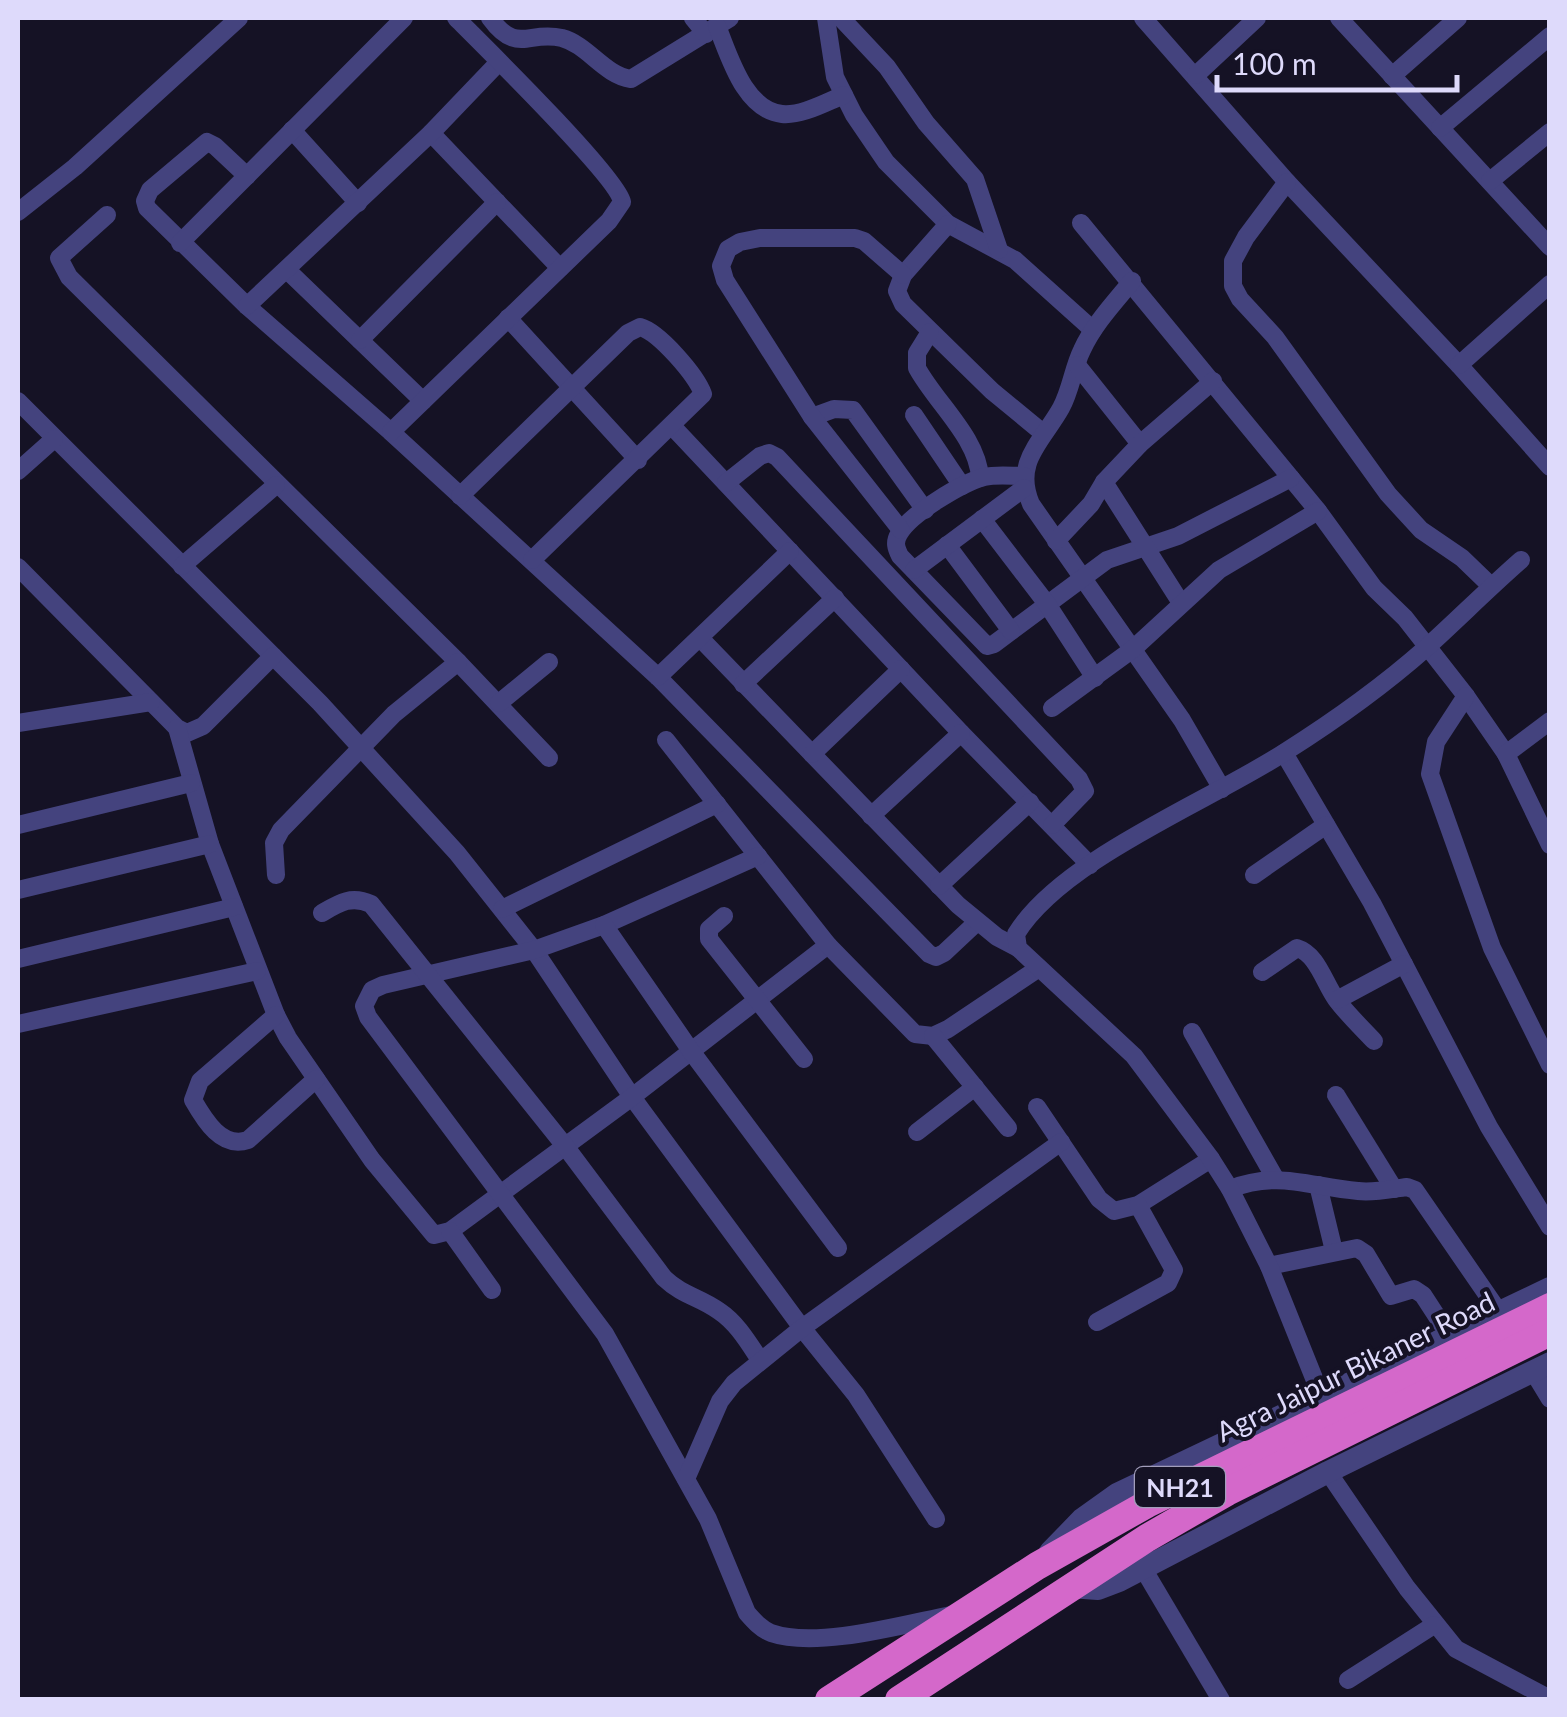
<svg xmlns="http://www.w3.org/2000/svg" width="1567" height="1717" font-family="Lato,sans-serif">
  <rect width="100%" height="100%" fill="#151225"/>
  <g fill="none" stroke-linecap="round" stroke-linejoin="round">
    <g stroke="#44437e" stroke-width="18">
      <path d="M 490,18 C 517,55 528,30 562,38 C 588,45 604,75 631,79 L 730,18"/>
      <path d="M 693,18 L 706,34"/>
      <path d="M 826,18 L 835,77 L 854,115 L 886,162 L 948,224 L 1015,260 L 1093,330"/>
      <path d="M 841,18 L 887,67 L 926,123 L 975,179 L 999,250"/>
      <path d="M 1143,18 L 1287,182 L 1459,365 L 1550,467"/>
      <path d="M 1339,18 L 1550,247"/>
      <path d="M 717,26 C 729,55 744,110 782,114 C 802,116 826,102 844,95"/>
      <path d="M 1196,75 L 1257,18"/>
      <path d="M 1392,76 L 1458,18"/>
      <path d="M 1440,128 L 1550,36"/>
      <path d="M 292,130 L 358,203"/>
      <path d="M 431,133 L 560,268"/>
      <path d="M 247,176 L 215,146 L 207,142 L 150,190 L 145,201 L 147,208 L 247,306 L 391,432 L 658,677 L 929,954 L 936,957 L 944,953 L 976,923"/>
      <path d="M 1490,181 L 1550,132"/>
      <path d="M 1287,182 L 1246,237 L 1233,261 L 1233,286 L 1240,299 L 1275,337 L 1388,494 L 1421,530 L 1462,558 L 1491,586"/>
      <path d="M 18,212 L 75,167 L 239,18"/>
      <path d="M 107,215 L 59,258 L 69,277 L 458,662 L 549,758"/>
      <path d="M 1081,223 L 1318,511 L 1374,588 L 1405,618 L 1466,696 L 1506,754"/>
      <path d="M 948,224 L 903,275 L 897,291 L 903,304 L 992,391 L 1043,433"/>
      <path d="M 180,243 L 404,18"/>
      <path d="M 287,270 L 423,401"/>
      <path d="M 1132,281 C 1114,303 1094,324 1082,350 C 1073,368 1071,390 1061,408 C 1042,442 1013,462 1031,504 L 1182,720 L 1222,789"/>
      <path d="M 247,306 L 431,133 L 499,62"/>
      <path d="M 508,318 L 638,460"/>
      <path d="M 930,332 L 917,353 L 917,368 C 936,403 978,438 980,478"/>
      <path d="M 360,340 L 497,202"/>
      <path d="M 1077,365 L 1140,444"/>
      <path d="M 1459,365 L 1550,284"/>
      <path d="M 18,401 L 320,703 L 457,853 L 534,950 L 632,1097 L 802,1328 L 856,1395 L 936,1519"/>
      <path d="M 914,415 L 962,486"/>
      <path d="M 812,417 L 834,409 L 853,410 L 925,510"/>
      <path d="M 672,426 L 961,733 L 1090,865"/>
      <path d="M 391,432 L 609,221 L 622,202 C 618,178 483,45 456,18"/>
      <path d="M 18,471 L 54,439"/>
      <path d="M 1024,476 C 1011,476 997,474 984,477 C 962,483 910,514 899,534 C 894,542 896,548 900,556 L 987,646 L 994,644 L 1107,560 L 1178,536 L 1291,478"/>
      <path d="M 1104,482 L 1181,603"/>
      <path d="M 726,483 L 760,456 L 769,453 L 777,457 L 1079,779 L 1085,791 L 1052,825"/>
      <path d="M 460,496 L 628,333 L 640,327 C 659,332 696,375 703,394 L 532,560"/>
      <path d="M 982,519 L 1047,604 L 1095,678"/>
      <path d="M 901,530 L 812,417 L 725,280 L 721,266 L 728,249 L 740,242 L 760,238 L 855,238 L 864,241 L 903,275"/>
      <path d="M 1056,541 L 1091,504 L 1104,482 L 1140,444 L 1213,381"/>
      <path d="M 947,545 L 1011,631"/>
      <path d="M 182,566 L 276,485"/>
      <path d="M 18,567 L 177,728 L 187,733 L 203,726 L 273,656"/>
      <path d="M 914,570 L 1024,488"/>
      <path d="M 700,638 L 958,905 L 997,937 L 1018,948"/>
      <path d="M 658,677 L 790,551"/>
      <path d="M 743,684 L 835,598"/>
      <path d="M 1466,696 L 1436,742 L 1430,774 L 1492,948 L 1550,1065"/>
      <path d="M 499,703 L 549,662"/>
      <path d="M 1052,708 L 1133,649 L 1219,570 L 1318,511"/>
      <path d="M 1550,721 L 1506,754 L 1550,845"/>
      <path d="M 18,723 L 151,702"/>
      <path d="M 177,728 L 210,844 L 276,1015 L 288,1038 L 372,1160 L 434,1235 L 450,1231 L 632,1097 L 828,945"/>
      <path d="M 666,740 L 828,945 L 915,1034 L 933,1036 L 948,1029 L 1039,968"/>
      <path d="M 1284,753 L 1372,903 L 1489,1127 L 1550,1227"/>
      <path d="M 812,754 L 901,669"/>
      <path d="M 871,816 L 961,733"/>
      <path d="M 18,825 L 191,783"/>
      <path d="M 758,856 L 604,925 L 534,950 L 383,985 L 372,990 L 364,1006 L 368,1017 L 605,1334 L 708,1519 L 747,1613 C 754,1621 761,1629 771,1633 C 817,1649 905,1624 951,1615"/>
      <path d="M 276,875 L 274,843 L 281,830 L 394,714 L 458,662"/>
      <path d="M 1254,875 L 1326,825"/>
      <path d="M 939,886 L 1030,802"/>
      <path d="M 18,890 L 210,844"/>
      <path d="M 502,909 L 717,804"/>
      <path d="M 322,913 C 339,903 351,895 371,904 L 565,1146 L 664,1278 C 683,1296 700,1297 719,1311 C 737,1323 748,1342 760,1360"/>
      <path d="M 724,916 L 709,929 L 709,939 L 804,1059"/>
      <path d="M 604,925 L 691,1051 L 838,1248"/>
      <path d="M 18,959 L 234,907"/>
      <path d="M 1262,972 L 1297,948 C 1317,954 1324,982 1336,999 C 1347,1014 1361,1027 1374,1041"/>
      <path d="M 1337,1000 L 1404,964"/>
      <path d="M 276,1015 L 200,1081 L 193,1100 C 205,1121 222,1149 248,1140 L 316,1079"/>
      <path d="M 18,1024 L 257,971"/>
      <path d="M 1192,1032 L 1275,1178"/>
      <path d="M 933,1036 L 1008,1128"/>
      <path d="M 1336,1095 L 1394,1189"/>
      <path d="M 1037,1107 L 1099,1199 L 1114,1211 L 1138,1205 L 1211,1159"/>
      <path d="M 917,1132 L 975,1087"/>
      <path d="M 1318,1185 L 1334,1251"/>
      <path d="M 1230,1189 C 1278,1170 1310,1187 1358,1191 C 1374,1193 1391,1189 1407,1187 L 1415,1190 L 1499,1312"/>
      <path d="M 450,1231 L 492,1290"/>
      <path d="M 1269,1266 L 1357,1248 L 1366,1254 L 1391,1296 L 1414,1289 L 1423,1295 L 1449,1335"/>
      <path d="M 1097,1322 L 1168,1283 L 1174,1270 L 1138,1205"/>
      <path d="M 1533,1371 L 1550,1399"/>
      <path d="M 1326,1408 L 1269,1266 L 1230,1189 L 1211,1159 L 1134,1056 L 1018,948 L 1016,934 C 1062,859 1210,801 1285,752 C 1334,721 1383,686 1426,648 C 1458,619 1489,588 1521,560"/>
      <path d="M 1328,1472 L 1407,1588 L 1456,1649 L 1550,1699"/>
      <path d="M 686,1479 L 720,1401 L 734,1383 L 802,1328 L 1061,1142"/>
      <path d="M 1144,1570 L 1221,1700"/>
      <path d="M 1348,1680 L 1434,1625"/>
    </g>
    <g stroke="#44437e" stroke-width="22">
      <path d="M 1050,1552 L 1082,1519 L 1117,1494 L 1550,1288"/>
      <path d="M 1070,1587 L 1098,1589 L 1119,1581 L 1328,1472 L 1550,1363"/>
    </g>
    <g stroke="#d468ca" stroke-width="28">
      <path d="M 829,1700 L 1037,1566 L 1147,1504 L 1550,1307"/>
      <path d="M 899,1700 L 1147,1538 L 1227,1492 L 1550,1332"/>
    </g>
  </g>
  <g text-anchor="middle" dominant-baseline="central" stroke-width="8" stroke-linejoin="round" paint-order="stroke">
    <rect fill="#151225" stroke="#a29ebb" stroke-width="2.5" x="1135" y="1467" width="90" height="40" rx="8"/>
    <g font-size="25" font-weight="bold" fill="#dedafb">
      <text x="1180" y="1487">NH21</text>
    </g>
    <g font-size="28" fill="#dedafb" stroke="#151225">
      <text transform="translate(1355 1366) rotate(-26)">Agra Jaipur Bikaner Road</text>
    </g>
  </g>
  <rect width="1567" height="1717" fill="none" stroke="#dedafb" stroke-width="40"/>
  <path d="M1217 75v15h240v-15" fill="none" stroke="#dedafb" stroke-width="5"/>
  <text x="1232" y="75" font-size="30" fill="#dedafb" stroke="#151225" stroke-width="8" paint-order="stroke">100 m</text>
</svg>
